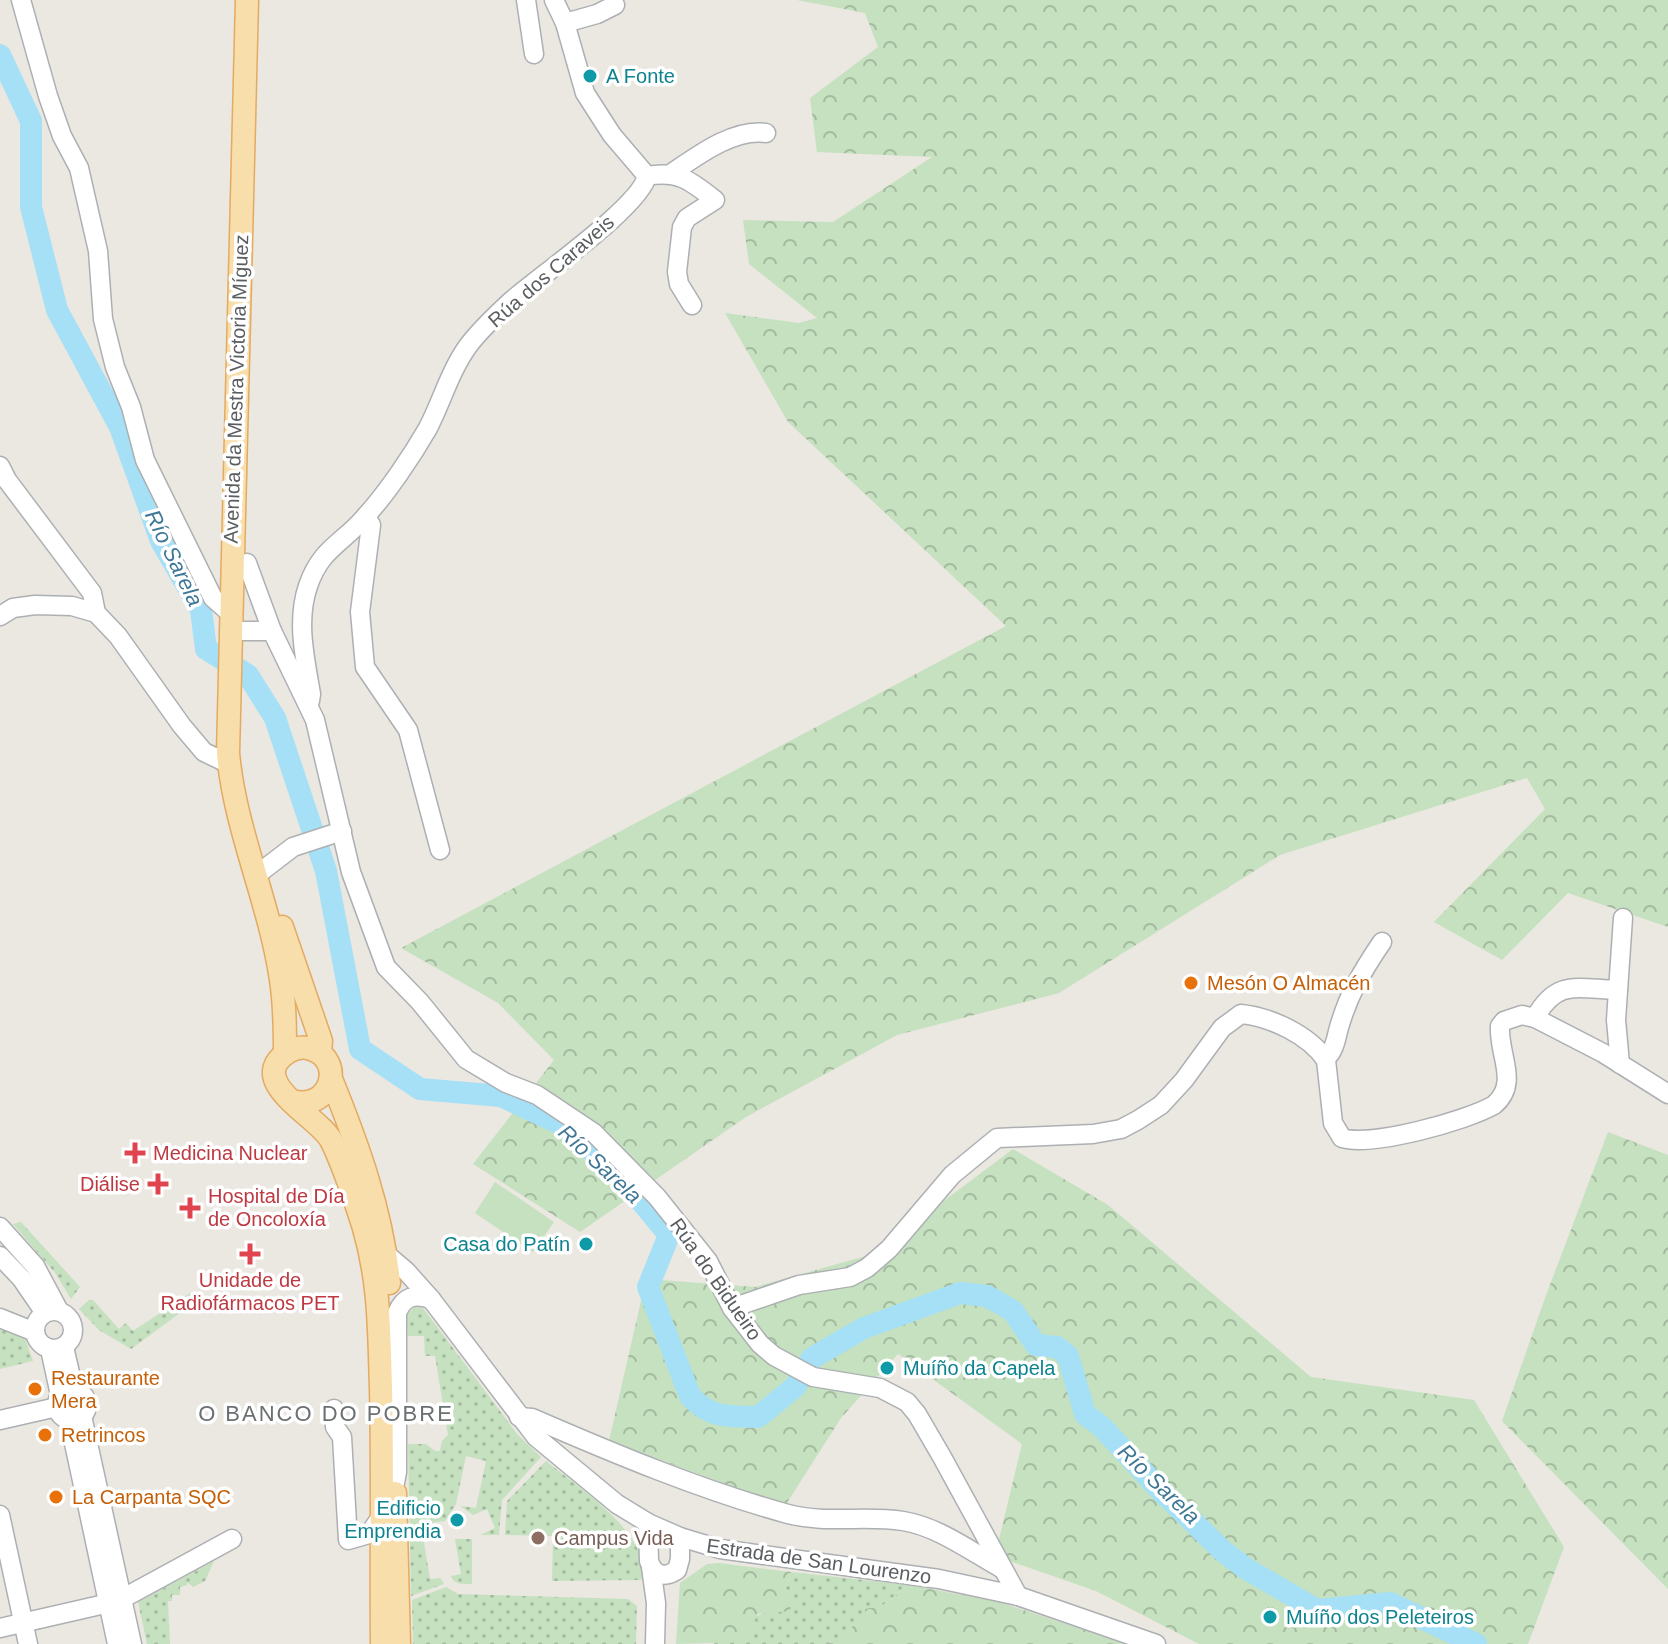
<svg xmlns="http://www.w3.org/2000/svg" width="1668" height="1644" font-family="Helvetica,sans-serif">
  <defs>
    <pattern id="green-dots" width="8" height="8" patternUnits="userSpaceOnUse" patternTransform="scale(2)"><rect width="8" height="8" fill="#c5e1bf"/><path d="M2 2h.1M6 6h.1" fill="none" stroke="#a3ba9f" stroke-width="1.8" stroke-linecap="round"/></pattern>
    <pattern id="forest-crowns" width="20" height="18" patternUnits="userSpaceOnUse" patternTransform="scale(2)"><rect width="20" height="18" fill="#c5e1bf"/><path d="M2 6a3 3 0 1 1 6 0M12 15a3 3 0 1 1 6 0" fill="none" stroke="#a3ba9f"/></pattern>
  </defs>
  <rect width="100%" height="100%" fill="#ebe7e1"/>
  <g fill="url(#green-dots)">
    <path d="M 21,1222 L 80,1287 L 71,1299 L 56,1274 L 13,1224 Z"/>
    <path d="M 190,1293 L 195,1302 L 131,1349 L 99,1330 L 79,1309 L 89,1300 L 93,1300 L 119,1329 L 126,1323 L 133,1331 Z"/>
    <path d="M 415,1307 L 423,1308 L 517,1434 L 541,1457 L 502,1500 L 499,1535 L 480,1535 L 495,1528 L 487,1509 L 473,1515 L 460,1506 L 476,1508 L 486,1461 L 466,1456 L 456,1504 L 445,1521 L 421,1524 L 430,1579 L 440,1578 L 444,1584 L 411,1596 L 408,1444 L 426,1444 L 435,1451 L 440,1451 L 442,1441 L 448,1435 L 435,1356 L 425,1356 L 424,1336 L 408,1336 L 407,1315 Z"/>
    <path d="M 0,1327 L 25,1338 L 33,1361 L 0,1369 Z"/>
    <path d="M 546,1461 C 574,1484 656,1537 641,1580 L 552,1581 L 553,1536 L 505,1535 L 507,1501 Z"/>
    <path d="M 455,1539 L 472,1539 L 472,1584 C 463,1584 454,1585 451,1576 L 461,1574 Z"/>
    <path d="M 214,1561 L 205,1581 L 193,1587 L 187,1582 L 187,1585 L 180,1587 L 180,1595 L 172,1595 L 172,1601 L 168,1601 L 170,1644 L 147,1644 L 138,1602 Z"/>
    <path d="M 791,1572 L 909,1585 L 866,1618 L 855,1623 L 846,1638 L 834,1639 L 828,1644 L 713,1644 C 730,1624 769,1613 792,1599 L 785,1588 Z"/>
    <path d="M 446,1587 L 458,1594 L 628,1599 L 637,1606 L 636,1644 L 413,1644 L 412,1600 Z"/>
  </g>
  <g fill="url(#forest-crowns)">
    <path d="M 797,0 L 1668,0 L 1668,927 L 1568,893 L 1502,960 L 1434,922 L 1545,809 L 1527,778 L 1280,855 L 1059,993 L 897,1035 L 746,1117 L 580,1232 L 473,1164 L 554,1060 L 498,1003 L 401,948 L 1006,626 L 788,422 L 725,313 L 799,323 L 817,318 L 749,264 L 743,220 L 833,222 L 932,157 L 817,152 L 810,98 L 878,47 L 865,13 Z"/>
    <path d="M 1608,1132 L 1668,1155 L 1668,1589 L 1502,1421 L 1545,1298 Z"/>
    <path d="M 1013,1149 L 1108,1205 L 1311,1377 L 1474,1400 L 1564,1547 L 1528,1644 L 1199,1644 L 1096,1591 L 995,1556 L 1022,1444 L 898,1354 L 841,1418 L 785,1506 L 609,1441 L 646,1279 L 755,1287 L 873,1254 Z"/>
    <path d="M 719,1563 L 791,1572 L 785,1588 L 792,1599 L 790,1611 L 758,1614 L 744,1642 L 676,1644 L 680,1583 L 707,1564 Z"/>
    <path d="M 909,1585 L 999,1602 L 1127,1644 L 828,1644 L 833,1639 L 846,1638 L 855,1622 L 866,1618 L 865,1609 L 882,1606 Z"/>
  </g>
  <path fill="#c5e1bf" d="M 495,1182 L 554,1222 L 533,1252 L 475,1213 Z"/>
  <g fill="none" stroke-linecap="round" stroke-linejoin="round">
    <path stroke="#a5e0f7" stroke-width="22" d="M 0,55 L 31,121 L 31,207 L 57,310 L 120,427 L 161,541 L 201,610 L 206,649 L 248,675 L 275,718 L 326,871 L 360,1049 L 420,1089 L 501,1096 L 561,1124 L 622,1178 L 669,1235 L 648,1287 L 690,1396 C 711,1419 728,1416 758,1417 L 795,1387 L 812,1358 L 864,1328 L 960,1293 L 987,1296 L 1013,1311 L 1036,1345 L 1057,1347 L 1068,1356 L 1085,1414 L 1102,1427 L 1159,1489 L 1223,1551 L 1245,1568 L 1317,1610 L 1390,1603 L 1476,1644"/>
    <defs>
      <g id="minor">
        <path d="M 21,0 L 48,96 L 62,136 L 79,168 L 98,251 L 103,319 L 115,367 L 131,407 L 145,460 L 213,598 L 230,613"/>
        <path d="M 526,0 L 534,54"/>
        <path d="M 554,0 L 565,23 L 585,93 L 612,135 L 647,176"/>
        <path d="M 565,23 L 597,14 L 615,5"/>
        <path d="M 672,173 C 697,156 734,128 766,133"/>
        <path d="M 647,176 C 678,170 691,181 715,200 L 687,218 L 682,227 L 677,272 L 679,284 L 692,305"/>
        <path d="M 0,466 L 7,480 L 92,593 L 96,613"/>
        <path d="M 366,516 L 371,525 L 360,612 L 365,667 L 408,730 L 440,850"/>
        <path d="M 247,563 L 272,631 L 315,720 L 351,872 L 386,967 L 420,1002 L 466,1059 L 506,1083 L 537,1095 L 594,1133 L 657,1197 L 708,1261 L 732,1308 L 760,1344 L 774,1356 L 813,1377 L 880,1388 L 907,1402 L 917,1414 L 942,1457 L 1018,1596"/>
        <path d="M 0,616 L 13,608 L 35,605 L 72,606 L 96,613 L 118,636 L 182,726 L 204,752 L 229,764"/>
        <path d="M 230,631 L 272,631"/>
        <path d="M 310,701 L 311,694 C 305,658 296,621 308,586 C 321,548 342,544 365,517 C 387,493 412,456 428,428 C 442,401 450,371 468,346 C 479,331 496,315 510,302 C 538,277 640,207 647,176"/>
        <path d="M 263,870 L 293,847 L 342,831"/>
        <path d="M 1535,1018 C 1557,978 1578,989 1618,990"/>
        <path d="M 1325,1059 C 1333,1053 1336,1041 1338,1031 C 1348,995 1361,973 1382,942"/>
        <path d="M 1620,1064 L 1616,1020 L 1623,918"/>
        <path d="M 0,1227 L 35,1266 L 59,1311"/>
        <path d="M 379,1248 L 406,1271 L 431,1299 L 536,1437 L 617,1504 L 648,1523 L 680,1537 L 720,1549 L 939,1579 L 1018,1596 L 1156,1644"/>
        <path d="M 0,1256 L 21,1278 L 45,1313"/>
        <path d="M 732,1308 L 799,1285 L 850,1277 L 867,1268 L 889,1249 L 952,1175 L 997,1138 L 1093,1134 L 1121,1129 L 1138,1120 L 1161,1105 L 1184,1080 L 1222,1028 L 1241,1014 C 1271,1017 1309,1035 1326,1060 L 1333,1123 L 1342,1138 C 1372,1147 1466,1121 1494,1105 C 1520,1083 1498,1055 1500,1026 L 1504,1021 L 1522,1015 L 1535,1018 L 1603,1053 L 1668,1094"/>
        <circle cx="54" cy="1330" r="19"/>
        <path d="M 0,1318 L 35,1332"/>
        <path d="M 64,1347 L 74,1390"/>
        <path d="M 50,1349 L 60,1395"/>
        <circle cx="72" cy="1405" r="15"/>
        <path d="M 334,1409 L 335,1427 L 342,1437 L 348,1540 L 369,1534 L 381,1517"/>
        <path d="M 82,1416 L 132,1644"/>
        <path d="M 519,1417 L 532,1418 C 615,1454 701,1490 788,1514 C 826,1524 865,1515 903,1521 C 939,1527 970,1551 1001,1568"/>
        <path d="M 0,1420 L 57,1407"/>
        <path d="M 69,1420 L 117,1644"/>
        <path d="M 395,1483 L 397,1472 L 397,1313 C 404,1296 414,1294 431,1299"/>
        <path d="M 0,1515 L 28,1644"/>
        <path d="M 648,1523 L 649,1561 C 654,1576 665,1578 677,1570 L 680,1559 L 680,1537"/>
        <path d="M 651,1567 L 656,1603 L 655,1644"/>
        <path d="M 0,1628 L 118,1601 L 232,1539"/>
      </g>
      <g id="major">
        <path d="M 247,0 L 228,753 C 235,831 270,903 281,980 C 285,1005 285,1029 285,1054"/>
        <path d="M 282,927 L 321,1041 L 320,1053"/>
        <path d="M 331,1079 C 358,1145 382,1212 389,1283"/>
        <path d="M 292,1101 C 331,1112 346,1060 311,1049 C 303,1046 295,1048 288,1052 C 243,1081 319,1117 331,1140 C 344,1166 354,1197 363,1225 C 380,1282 379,1331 381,1388 C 383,1473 381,1559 382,1644"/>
        <path d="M 395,1493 L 399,1644"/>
      </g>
    </defs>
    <use href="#minor" stroke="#adb0b3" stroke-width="21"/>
    <use href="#major" stroke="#e4aa61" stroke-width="25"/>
    <use href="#minor" stroke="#fff" stroke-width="18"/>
    <use href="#major" stroke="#f7deaa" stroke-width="22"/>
  </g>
  <g fill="#0f9aa8" stroke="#fff" stroke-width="3">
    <circle cx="590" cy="76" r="8"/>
    <circle cx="586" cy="1244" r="8"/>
    <circle cx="887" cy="1368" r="8"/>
    <circle cx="457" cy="1520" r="8"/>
    <circle cx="1270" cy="1617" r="8"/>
  </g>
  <g fill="#e8710a" stroke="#fff" stroke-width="3">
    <circle cx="1191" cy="983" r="8"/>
    <circle cx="35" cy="1389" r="8"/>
    <circle cx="45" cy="1435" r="8"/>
    <circle cx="56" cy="1497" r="8"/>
  </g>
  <g fill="#e0444e" stroke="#fff" stroke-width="3">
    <path d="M131 1141h8v8h8v8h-8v8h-8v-8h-8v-8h8z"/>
    <path d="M154 1172h8v8h8v8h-8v8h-8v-8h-8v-8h8z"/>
    <path d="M186 1196h8v8h8v8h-8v8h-8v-8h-8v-8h8z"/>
    <path d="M246 1242h8v8h8v8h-8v8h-8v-8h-8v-8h8z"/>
  </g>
  <circle fill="#8d6e63" stroke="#fff" stroke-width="3" cx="538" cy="1538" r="8"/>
  <g text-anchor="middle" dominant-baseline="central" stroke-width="7" stroke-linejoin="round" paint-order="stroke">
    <g font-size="20" fill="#0d838f" stroke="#fff" text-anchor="start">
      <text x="606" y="76">A Fonte</text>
      <text x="570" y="1244" text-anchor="end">Casa do Patín</text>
      <text x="903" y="1368">Muíño da Capela</text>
      <text x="441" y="1508" text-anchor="end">Edificio<tspan x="441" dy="23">Emprendia</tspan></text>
      <text x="1286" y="1617">Muíño dos Peleteiros</text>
    </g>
    <g font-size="20" fill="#5a5e61" stroke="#fff">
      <text transform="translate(551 271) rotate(-41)">Rúa dos Caraveis</text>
      <text transform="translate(236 389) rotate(-88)">Avenida da Mestra Victoria Míguez</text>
      <text transform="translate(716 1279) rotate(55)">Rúa do Bidueiro</text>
      <text transform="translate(819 1561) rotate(8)">Estrada de San Lourenzo</text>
    </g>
    <g font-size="20" fill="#c56008" stroke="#fff" text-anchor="start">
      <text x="1207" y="983">Mesón O Almacén</text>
      <text x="51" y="1378">Restaurante<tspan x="51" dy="23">Mera</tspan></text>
      <text x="61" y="1435">Retrincos</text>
      <text x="72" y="1497">La Carpanta SQC</text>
    </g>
    <g font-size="20" fill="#be3a42" stroke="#fff" text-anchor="start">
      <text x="153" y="1153">Medicina Nuclear</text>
      <text x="140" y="1184" text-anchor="end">Diálise</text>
      <text x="208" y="1196">Hospital de Día<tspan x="208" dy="23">de Oncoloxía</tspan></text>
      <text x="250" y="1280" text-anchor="middle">Unidade de<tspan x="250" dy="23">Radiofármacos PET</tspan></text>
    </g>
    <g font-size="20" fill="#785e54" stroke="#fff" text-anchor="start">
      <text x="554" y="1538">Campus Vida</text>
    </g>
    <g font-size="22" font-style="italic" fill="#3f7796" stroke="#fff">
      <text transform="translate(174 558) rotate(64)">Río Sarela</text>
      <text transform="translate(600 1164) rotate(43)">Río Sarela</text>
      <text transform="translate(1159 1484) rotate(44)">Río Sarela</text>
    </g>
    <g font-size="22" letter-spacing="2" fill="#6b7072" stroke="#fff">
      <text x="326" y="1413">O BANCO DO POBRE</text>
    </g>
  </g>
</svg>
